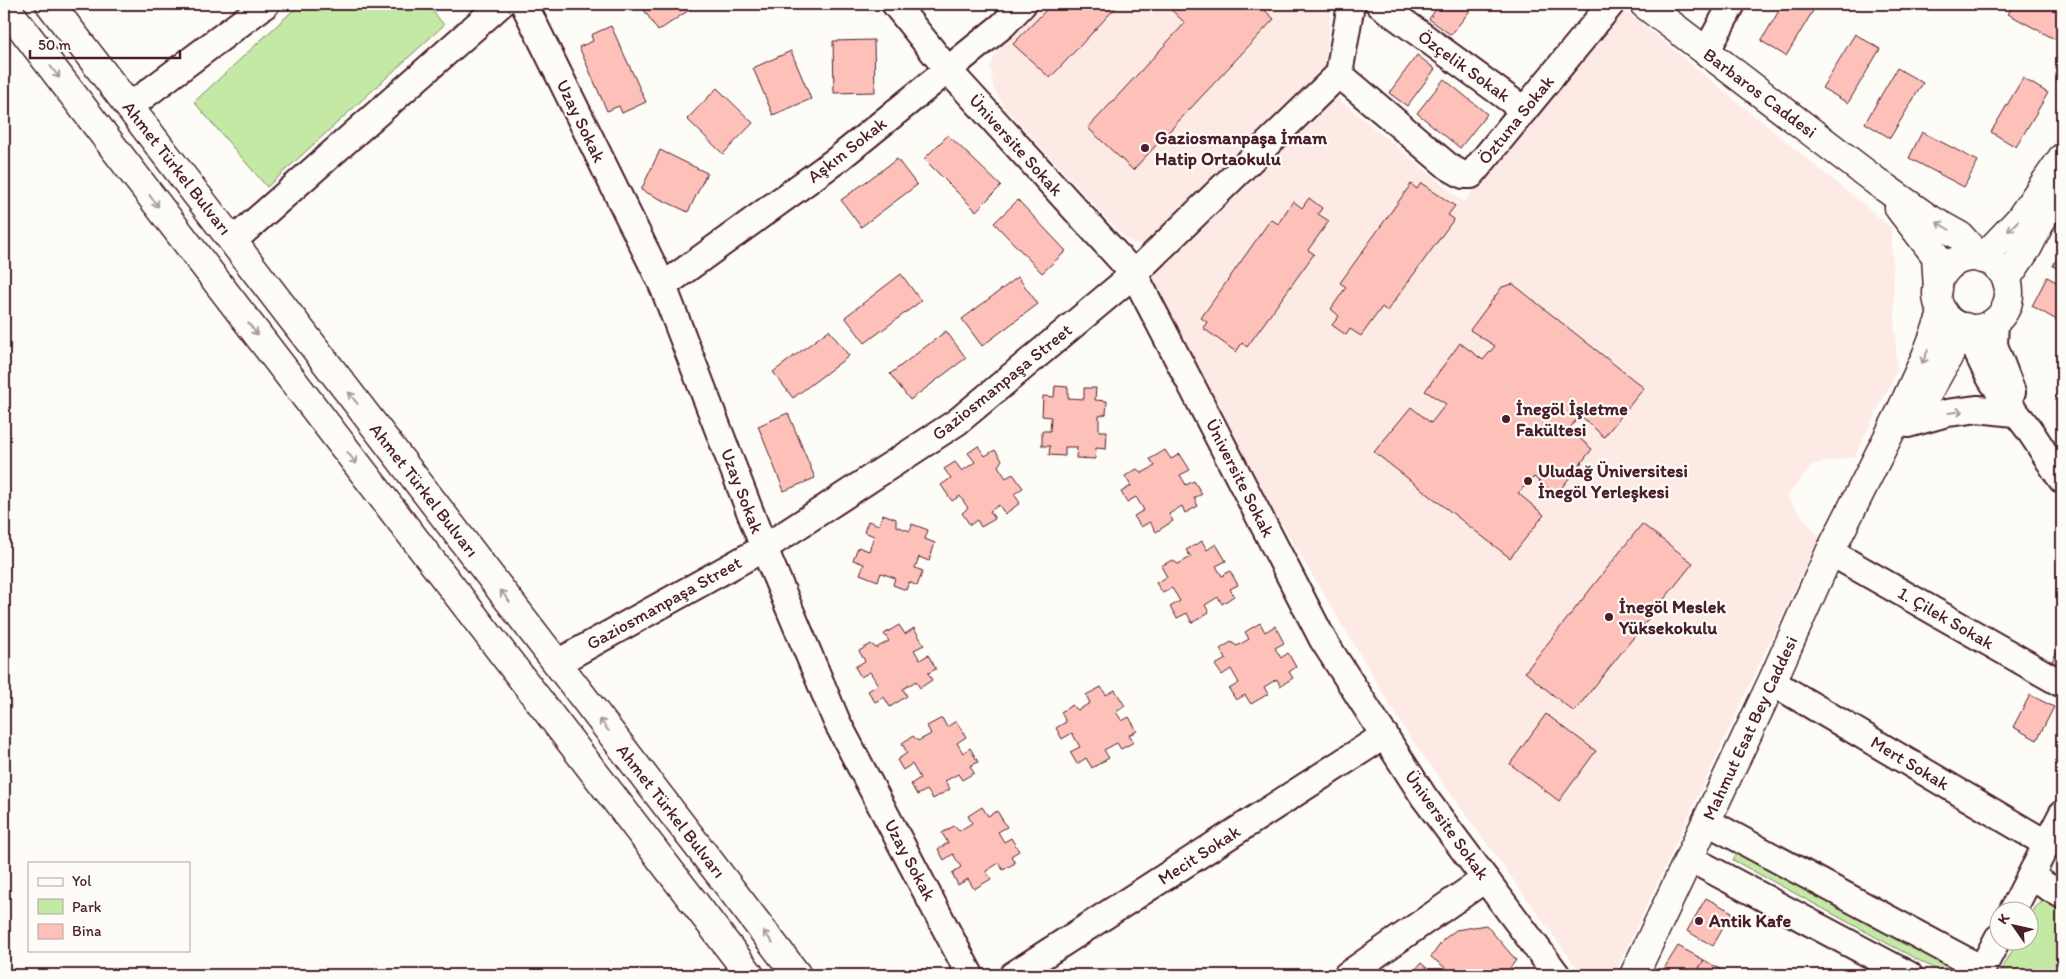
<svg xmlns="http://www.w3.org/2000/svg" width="2066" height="979" font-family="Itim,sans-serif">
  <rect width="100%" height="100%" fill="#fdfcf7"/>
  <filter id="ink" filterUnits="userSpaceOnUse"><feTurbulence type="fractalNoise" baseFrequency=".02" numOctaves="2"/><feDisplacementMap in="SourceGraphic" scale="10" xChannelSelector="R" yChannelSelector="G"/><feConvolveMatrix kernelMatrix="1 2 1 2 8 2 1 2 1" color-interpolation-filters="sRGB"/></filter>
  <g filter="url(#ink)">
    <g fill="#fdeae5">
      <path d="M 1036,4 L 1332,4 L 1323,74 L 1155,243 L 1144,244 L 1133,243 L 1122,235 L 1005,108 L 994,89 L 990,68 L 998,48 Z"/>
      <path d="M 1621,7 L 1891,227 L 1897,370 L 1855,456 L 1812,465 L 1787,497 L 1819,537 L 1614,975 L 1582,975 L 1409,736 L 1140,288 L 1335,96 L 1464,202 Z"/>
    </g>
    <g fill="#c3e9a4" stroke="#868468">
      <path d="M 300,4 L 427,4 L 444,25 L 267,187 L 194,102 Z"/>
      <path d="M 1739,848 L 1964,970 L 1961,975 L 1946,975 L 1733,860 Z"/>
      <path d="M 2049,900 L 2062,909 L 2062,975 L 1999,975 L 2017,942 L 2028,942 C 2029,924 2028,904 2049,900 Z"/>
    </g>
    <g fill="#fdc1ba" stroke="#4a1f2b">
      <path d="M 649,4 L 698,4 L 658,31 L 644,10 L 650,5 Z"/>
      <path d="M 1052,4 L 1119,4 L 1050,78 L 1013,44 Z"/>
      <path d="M 1165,4 L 1258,4 L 1274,19 L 1133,170 L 1088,128 L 1185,23 Z"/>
      <path d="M 1440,4 L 1475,4 L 1451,35 L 1429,19 Z"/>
      <path d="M 1783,4 L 1817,4 L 1786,56 L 1761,41 Z"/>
      <path d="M 2014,4 L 2051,4 L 2062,9 L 2062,43 L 2008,14 Z"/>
      <path d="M 611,26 L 646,102 L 622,113 L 619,106 L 607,111 L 579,47 L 593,41 L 591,35 Z"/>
      <path d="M 1855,34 L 1880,49 L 1848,103 L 1822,88 Z"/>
      <path d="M 874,40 L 875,92 L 834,93 L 833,41 Z"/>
      <path d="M 791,51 L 811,99 L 773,115 L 753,68 Z"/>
      <path d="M 1417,55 L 1435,69 L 1407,106 L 1389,93 Z"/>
      <path d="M 1897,68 L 1923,83 L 1890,138 L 1865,123 Z"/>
      <path d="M 2023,78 L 2048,93 L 2016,147 L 1991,132 Z"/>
      <path d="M 1444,79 L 1487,114 L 1460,148 L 1417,113 Z"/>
      <path d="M 717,88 L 753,123 L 723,154 L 687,119 Z"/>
      <path d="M 1922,132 L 1978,161 L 1964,187 L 1909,158 Z"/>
      <path d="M 948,135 L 1001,186 L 976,211 L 924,159 Z"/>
      <path d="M 660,150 L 707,173 L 688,212 L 641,190 Z"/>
      <path d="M 897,159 L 917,185 L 861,227 L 841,200 Z"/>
      <path d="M 1421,183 L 1455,206 L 1448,215 L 1454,219 L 1387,311 L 1382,307 L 1361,336 L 1350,329 L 1346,335 L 1332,325 L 1339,316 L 1331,309 L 1346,287 L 1340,283 L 1411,184 L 1417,189 Z"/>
      <path d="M 1309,198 L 1322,208 L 1318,214 L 1329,221 L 1308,250 L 1314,254 L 1247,347 L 1242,343 L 1236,352 L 1203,328 L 1207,322 L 1201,318 L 1271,219 L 1278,224 L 1293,201 L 1302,208 Z"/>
      <path d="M 1018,200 L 1066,251 L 1042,273 L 994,223 Z"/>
      <path d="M 2062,248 L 2062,271 L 2053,266 Z"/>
      <path d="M 901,274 L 921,301 L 865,343 L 845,317 Z"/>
      <path d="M 1018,277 L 1038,304 L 982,346 L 962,319 Z"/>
      <path d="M 2047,277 L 2062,285 L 2062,323 L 2032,306 Z"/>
      <path d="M 1513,284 L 1644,388 L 1604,437 L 1580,415 L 1569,429 L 1592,449 L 1556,495 L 1534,477 L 1518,493 L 1544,515 L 1510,558 L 1374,452 L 1411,407 L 1431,423 L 1446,404 L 1425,391 L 1460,343 L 1483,360 L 1495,346 L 1470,330 L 1502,287 Z"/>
      <path d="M 829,330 L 849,356 L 793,398 L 773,372 Z"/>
      <path d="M 946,331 L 966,358 L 910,400 L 890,374 Z"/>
      <path d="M 1055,386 L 1068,387 L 1068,398 L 1084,399 L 1084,388 L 1096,388 L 1095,400 L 1107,401 L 1106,414 L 1099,416 L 1099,431 L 1107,431 L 1106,449 L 1096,448 L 1095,459 L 1076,458 L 1077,447 L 1065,447 L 1065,456 L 1049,455 L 1050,446 L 1042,446 L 1042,431 L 1050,431 L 1051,417 L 1042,416 L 1043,396 L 1054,397 Z"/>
      <path d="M 788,413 L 815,478 L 784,491 L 758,426 Z"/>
      <path d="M 978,446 L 985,456 L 995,450 L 1002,460 L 998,466 L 1006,478 L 1013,474 L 1023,488 L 1014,494 L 1020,503 L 1005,514 L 999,505 L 990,511 L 995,519 L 981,527 L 977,520 L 970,525 L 962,513 L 968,508 L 960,496 L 952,501 L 941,485 L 951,478 L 944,469 L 955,462 L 962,471 L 975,462 L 968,453 Z"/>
      <path d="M 1165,450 L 1171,459 L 1180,454 L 1190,470 L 1180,475 L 1186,485 L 1194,481 L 1202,494 L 1194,498 L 1198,506 L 1185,513 L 1182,506 L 1169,514 L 1173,521 L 1156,532 L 1150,522 L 1141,527 L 1134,516 L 1144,510 L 1136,497 L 1127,502 L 1121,492 L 1131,486 L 1125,476 L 1137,469 L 1142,473 L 1155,466 L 1150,459 Z"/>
      <path d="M 883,514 L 896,519 L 896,526 L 910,531 L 912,524 L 928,530 L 925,539 L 935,543 L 929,561 L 919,557 L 915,568 L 923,571 L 917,586 L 909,582 L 906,590 L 893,585 L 895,578 L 881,573 L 878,581 L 860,574 L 864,564 L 853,560 L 858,547 L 869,551 L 874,536 L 864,532 L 868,521 L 879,525 Z"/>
      <path d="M 1642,524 L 1693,563 L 1574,712 L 1525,672 Z"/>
      <path d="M 1202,541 L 1207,550 L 1216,544 L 1226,561 L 1216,566 L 1222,576 L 1230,571 L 1238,585 L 1230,589 L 1234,596 L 1222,604 L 1218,597 L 1205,605 L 1209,612 L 1192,623 L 1187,613 L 1177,618 L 1170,607 L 1180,601 L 1172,588 L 1163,593 L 1156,583 L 1167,577 L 1161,566 L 1172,560 L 1178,564 L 1191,557 L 1186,550 Z"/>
      <path d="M 1260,623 L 1265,632 L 1275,626 L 1284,643 L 1275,648 L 1281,658 L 1288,653 L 1296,667 L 1289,672 L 1293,678 L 1280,686 L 1277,679 L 1264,687 L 1268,694 L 1251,704 L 1245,695 L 1236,700 L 1229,689 L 1239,683 L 1231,669 L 1222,675 L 1215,665 L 1226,659 L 1220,649 L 1231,642 L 1237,646 L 1249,639 L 1245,632 Z"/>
      <path d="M 899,625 L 905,634 L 914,628 L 924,645 L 914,650 L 920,660 L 928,655 L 936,669 L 928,673 L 932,680 L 920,688 L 916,681 L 903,689 L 907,696 L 890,707 L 884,697 L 875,702 L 868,691 L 878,685 L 870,672 L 861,677 L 855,667 L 865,661 L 859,651 L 871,644 L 876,648 L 889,641 L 884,634 Z"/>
      <path d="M 2062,641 L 2062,674 L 2050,666 Z"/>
      <path d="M 1101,687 L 1106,695 L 1115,690 L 1125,706 L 1116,712 L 1122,721 L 1129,717 L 1137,731 L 1129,735 L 1134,742 L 1121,749 L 1117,743 L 1104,750 L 1109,758 L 1092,768 L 1086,758 L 1077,764 L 1070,752 L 1080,747 L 1072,733 L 1062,739 L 1056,728 L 1066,722 L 1061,712 L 1072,705 L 1078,710 L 1090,703 L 1086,695 Z"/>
      <path d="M 2030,695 L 2054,707 L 2037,740 L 2013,727 Z"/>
      <path d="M 1546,714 L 1596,751 L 1559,801 L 1510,764 Z"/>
      <path d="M 942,718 L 947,727 L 956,721 L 966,737 L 957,743 L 963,753 L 970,748 L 978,762 L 970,766 L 974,773 L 962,780 L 958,774 L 945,781 L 950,789 L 933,799 L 927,790 L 917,795 L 911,784 L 920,778 L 912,764 L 903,770 L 897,760 L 907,753 L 902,743 L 913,736 L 918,741 L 931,734 L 927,726 Z"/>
      <path d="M 982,807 L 988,816 L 997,811 L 1007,827 L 998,832 L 1004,842 L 1011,838 L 1019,851 L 1011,856 L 1015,863 L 1003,870 L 999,863 L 986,871 L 991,879 L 974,889 L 968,879 L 958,885 L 952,873 L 961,867 L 953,854 L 944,860 L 938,849 L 948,843 L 942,833 L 954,826 L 959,831 L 972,823 L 968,816 Z"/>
      <path d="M 1706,898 L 1732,912 L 1713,946 L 1687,931 Z"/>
      <path d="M 1486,925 L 1516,960 L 1505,975 L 1455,975 L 1431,957 L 1444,939 L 1456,930 Z"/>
      <path d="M 1678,946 L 1704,960 L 1695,975 L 1660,975 Z"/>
      <path d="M 1704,960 L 1730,975 L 1695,975 Z"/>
      <path d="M 1421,963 L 1435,975 L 1411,975 Z"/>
    </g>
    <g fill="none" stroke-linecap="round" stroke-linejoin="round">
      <defs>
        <g id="minor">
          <path d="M 524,4 L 663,286 L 764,548 L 837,722 L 970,975"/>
          <path d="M 895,4 L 947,69 L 1134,274 L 1323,640 L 1424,797 L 1557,975"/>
          <path d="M 1379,4 L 1524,110"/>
          <path d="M 1706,52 L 1732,4"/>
          <path d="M 1339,74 L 1449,167 L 1463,175 L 1471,175 L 1611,4"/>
          <path d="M 129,107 L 266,4"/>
          <path d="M 233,241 L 501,4"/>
          <path d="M 663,286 L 838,159 L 1003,25 L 1023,4"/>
          <path d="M 1995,321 L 1994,345 L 2012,392"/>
          <path d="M 1969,328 C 1981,370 1997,390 2024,423 C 2038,441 2049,462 2062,480"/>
          <path d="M 1908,424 L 1947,413 L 1978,409 L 2014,413"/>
          <path d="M 1830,552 L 2062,684"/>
          <path d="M 557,663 L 764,548 L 957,422 L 1134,274 L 1339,74 L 1351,4"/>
          <path d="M 1772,682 L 2047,844"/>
          <path d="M 1706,821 L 1982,969"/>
          <path d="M 1689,858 L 1909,975"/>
          <path d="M 2031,877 L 2062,895"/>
          <path d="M 2012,912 L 2062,814"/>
          <path d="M 1013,975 L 1385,735"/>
          <path d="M 1347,975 L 1485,879"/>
          <path d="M 1979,975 L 1998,938"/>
        </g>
        <g id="major">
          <path d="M 50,4 L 797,975"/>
          <path d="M 1644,4 L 1877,182 L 1928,218 L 1960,236 L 1979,257"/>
          <path d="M 4,5 L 750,975"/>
          <path d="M 1899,208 L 1936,256 L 1938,289"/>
          <circle cx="1973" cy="293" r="36"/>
          <path d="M 1982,259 L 2019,220 L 2062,158"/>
          <path d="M 2006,279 L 2028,247 L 2056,192"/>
          <path d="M 1921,405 L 1965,327"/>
          <path d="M 1634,975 L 1772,682 L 1830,552 L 1900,413 L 1926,356 L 1943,312"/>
        </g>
      </defs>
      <use href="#minor" stroke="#4a1f2b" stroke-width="30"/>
      <use href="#major" stroke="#4a1f2b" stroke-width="31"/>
      <use href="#minor" stroke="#fdfcf7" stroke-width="26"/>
      <use href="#major" stroke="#fdfcf7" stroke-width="28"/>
    </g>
    <defs><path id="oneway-shaft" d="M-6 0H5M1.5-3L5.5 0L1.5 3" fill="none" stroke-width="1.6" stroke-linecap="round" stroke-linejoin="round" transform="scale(1.25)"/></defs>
    <g stroke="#ac999b">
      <use href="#oneway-shaft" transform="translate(55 72) rotate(52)"/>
      <use href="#oneway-shaft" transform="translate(154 201) rotate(52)"/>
      <use href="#oneway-shaft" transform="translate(1943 226) rotate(-150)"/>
      <use href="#oneway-shaft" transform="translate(2013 226) rotate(133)"/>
      <use href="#oneway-shaft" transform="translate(253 329) rotate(52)"/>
      <use href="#oneway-shaft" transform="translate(1925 357) rotate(113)"/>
      <use href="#oneway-shaft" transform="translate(353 398) rotate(-128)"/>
      <use href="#oneway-shaft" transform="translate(1956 412) rotate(-7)"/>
      <use href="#oneway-shaft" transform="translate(352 458) rotate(52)"/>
      <use href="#oneway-shaft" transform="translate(505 596) rotate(-128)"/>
      <use href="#oneway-shaft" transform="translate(604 725) rotate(-128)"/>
      <use href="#oneway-shaft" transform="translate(768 937) rotate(-128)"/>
    </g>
  </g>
  <g fill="#4a1f2b" stroke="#fdfcf7" stroke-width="2">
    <circle cx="1145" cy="148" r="5"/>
    <circle cx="1506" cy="419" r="5"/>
    <circle cx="1528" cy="481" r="5"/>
    <circle cx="1609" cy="617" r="5"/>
    <circle cx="1699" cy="921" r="5"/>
  </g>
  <g text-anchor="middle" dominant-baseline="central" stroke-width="4.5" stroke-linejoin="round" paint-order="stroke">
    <g font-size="18" fill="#4a1f2b" stroke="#fdfcf7">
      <text transform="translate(1464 66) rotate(36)">Özçelik Sokak</text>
      <text transform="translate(1760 93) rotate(37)">Barbaros Caddesi</text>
      <text transform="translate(1516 120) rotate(-51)">Öztuna Sokak</text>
      <text transform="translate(581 121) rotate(64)">Uzay Sokak</text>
      <text transform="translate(1016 145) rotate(48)">Üniversite Sokak</text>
      <text transform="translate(847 150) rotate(-38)">Aşkın Sokak</text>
      <text transform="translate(177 168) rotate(52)">Ahmet Türkel Bulvarı</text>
      <text transform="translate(1002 382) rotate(-39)">Gaziosmanpaşa Street</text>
      <text transform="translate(1240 478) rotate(63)">Üniversite Sokak</text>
      <text transform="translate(424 490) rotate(52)">Ahmet Türkel Bulvarı</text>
      <text transform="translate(742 491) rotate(69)">Uzay Sokak</text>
      <text transform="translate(664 603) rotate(-29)">Gaziosmanpaşa Street</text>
      <text transform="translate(1946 618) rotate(30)">1. Çilek Sokak</text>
      <text transform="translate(1750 728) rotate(-65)">Mahmut Esat Bey Caddesi</text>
      <text transform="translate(1910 763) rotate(31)">Mert Sokak</text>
      <text transform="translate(671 811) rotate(52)">Ahmet Türkel Bulvarı</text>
      <text transform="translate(1447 825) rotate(54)">Üniversite Sokak</text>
      <text transform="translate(1199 855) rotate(-33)">Mecit Sokak</text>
      <text transform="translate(910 860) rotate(62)">Uzay Sokak</text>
    </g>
    <g font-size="18" font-weight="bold" fill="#4a1f2b" stroke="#fdfcf7" text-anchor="start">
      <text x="1155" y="138">Gaziosmanpaşa İmam<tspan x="1155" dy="21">Hatip Ortaokulu</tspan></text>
      <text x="1516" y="409">İnegöl İşletme<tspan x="1516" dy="21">Fakültesi</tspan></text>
      <text x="1538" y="471">Uludağ Üniversitesi<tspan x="1538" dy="21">İnegöl Yerleşkesi</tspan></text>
      <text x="1619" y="607">İnegöl Meslek<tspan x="1619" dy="21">Yüksekokulu</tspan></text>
      <text x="1709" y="921">Antik Kafe</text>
    </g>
  </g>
  <rect width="2066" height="979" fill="none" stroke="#fdfcf7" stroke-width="20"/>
  <rect x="10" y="10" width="2046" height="959" fill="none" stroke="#4a1f2b" stroke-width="2" filter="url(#ink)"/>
  <rect x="28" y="862" width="162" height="90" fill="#fdfcf7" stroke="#b5a4a5"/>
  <rect x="38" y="878" width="25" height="8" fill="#fdfcf7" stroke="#b5a4a5"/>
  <text x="72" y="886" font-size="15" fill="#4a1f2b">Yol</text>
  <rect x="38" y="899" width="25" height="15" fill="#c3e9a4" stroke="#b5a4a5"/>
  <text x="72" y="912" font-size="15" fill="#4a1f2b">Park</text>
  <rect x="38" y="924" width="25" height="15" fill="#fdc1ba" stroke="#b5a4a5"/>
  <text x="72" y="936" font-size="15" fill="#4a1f2b">Bina</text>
  <g transform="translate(2014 926) rotate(304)"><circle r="24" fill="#fdfcf7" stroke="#b5a4a5"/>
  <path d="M0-4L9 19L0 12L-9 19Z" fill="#4a1f2b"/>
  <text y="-8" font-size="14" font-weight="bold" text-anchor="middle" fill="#4a1f2b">K</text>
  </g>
  <path d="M30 50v8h150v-8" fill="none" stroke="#4a1f2b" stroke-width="2.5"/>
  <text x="38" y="50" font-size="15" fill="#4a1f2b" stroke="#fdfcf7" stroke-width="4" paint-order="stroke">50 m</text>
</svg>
